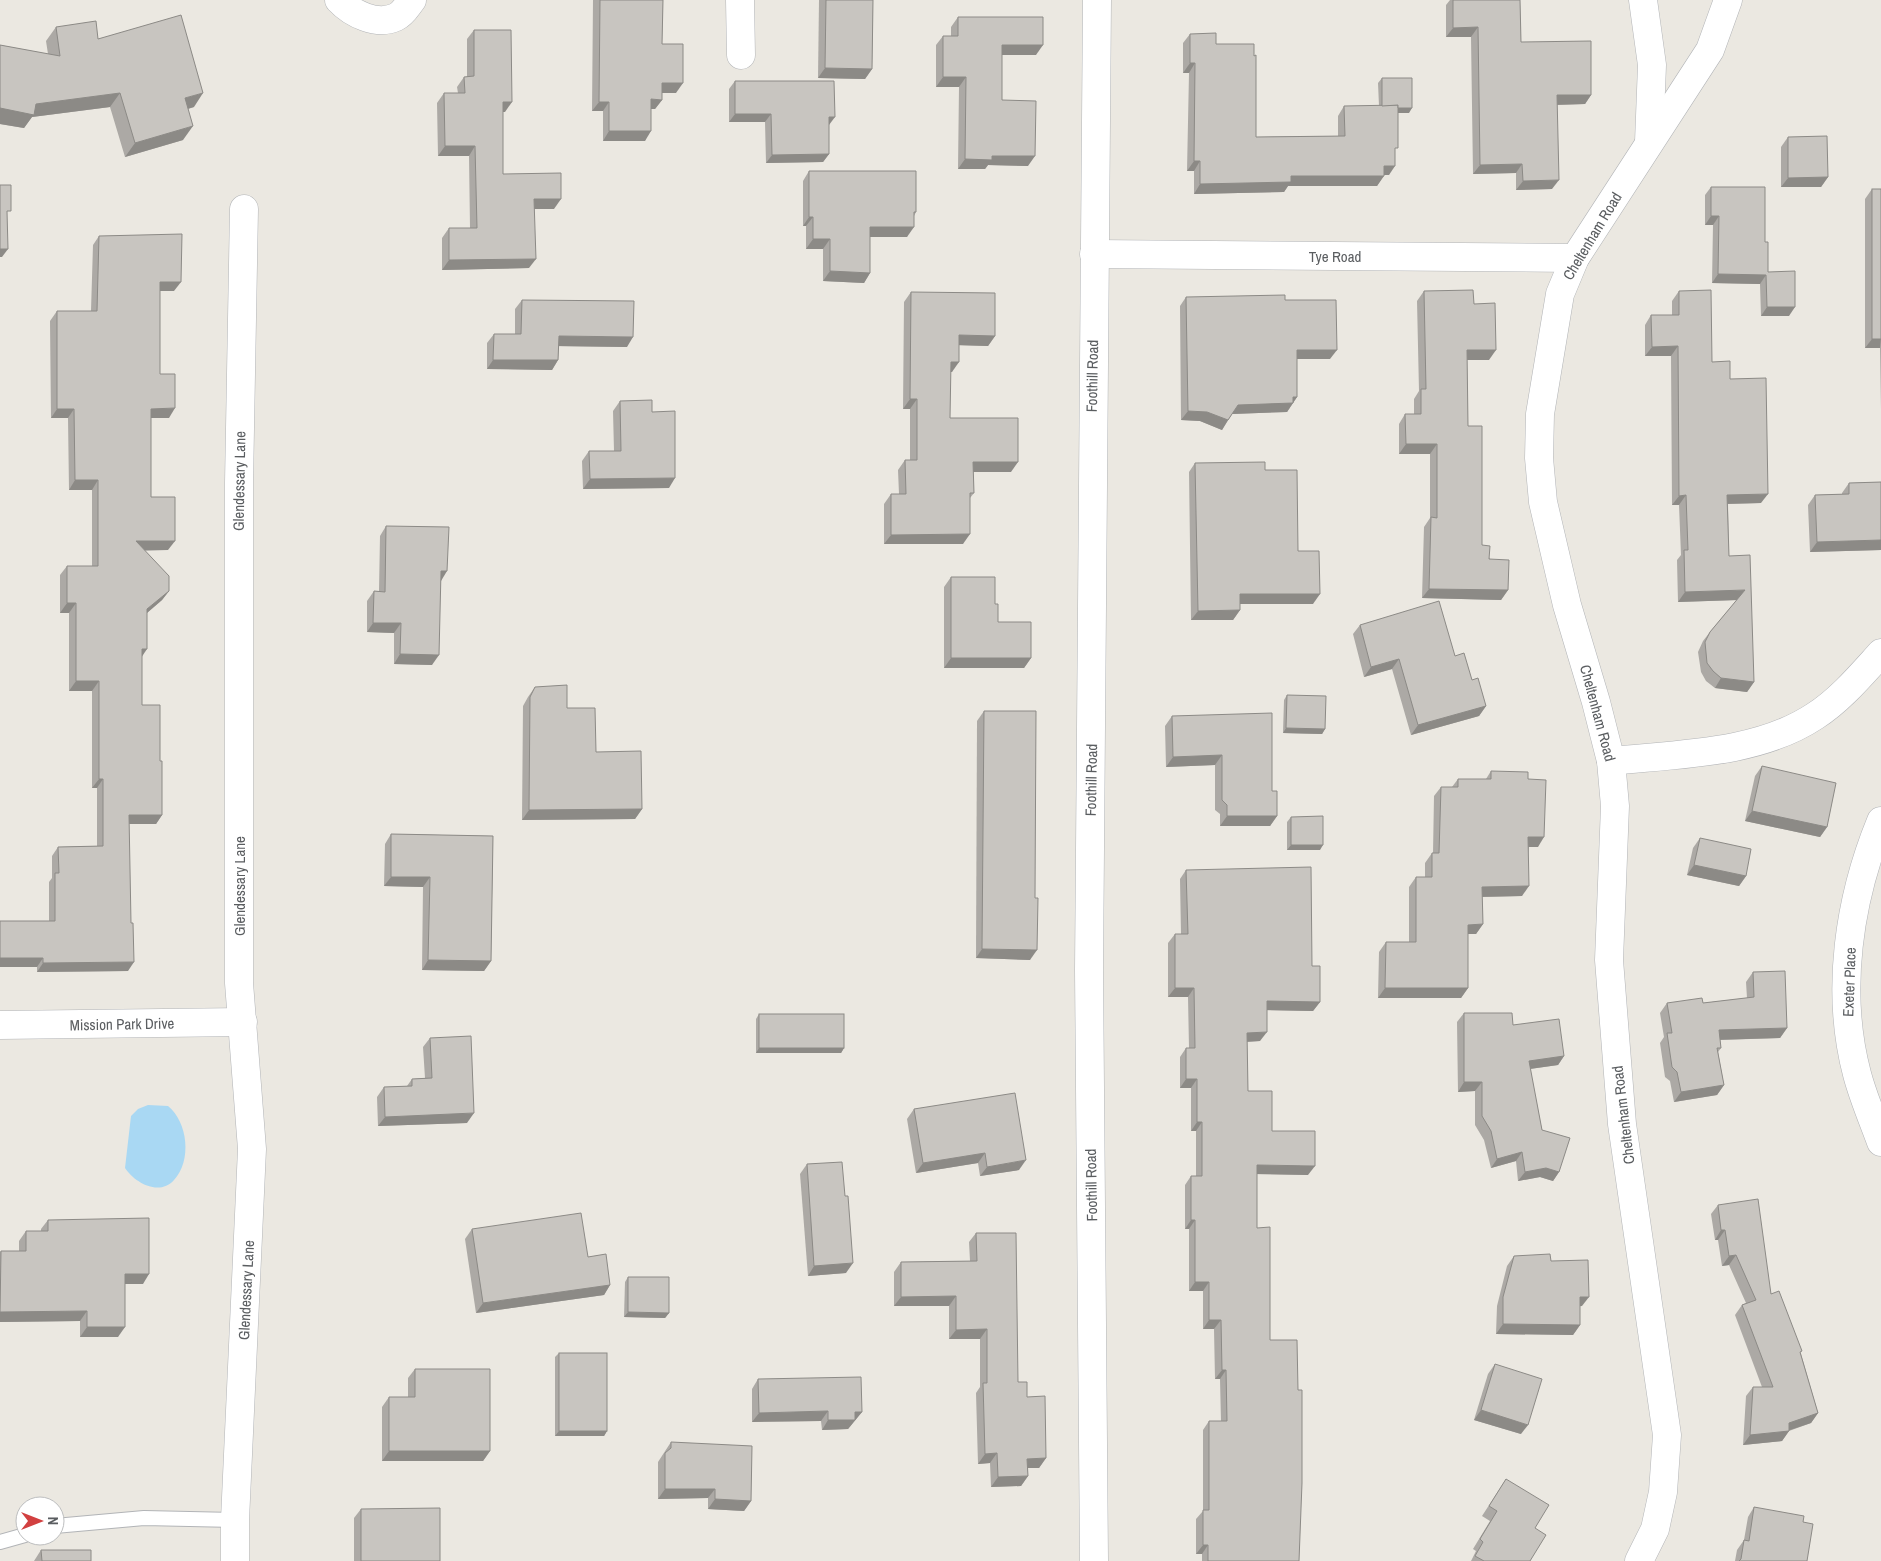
<svg xmlns="http://www.w3.org/2000/svg" width="1881" height="1561" font-family="'Archivo Narrow',sans-serif">
  <rect width="100%" height="100%" fill="#ebe8e1"/>
  <path fill="#a9d8f3" d="M 148,1105 L 168,1106 C 188,1122 192,1161 174,1180 C 159,1197 134,1182 125,1168 L 131,1116 L 138,1109 Z"/>
  <g fill="none" stroke-linecap="round" stroke-linejoin="round">
    <defs>
      <g id="lane">
        <path d="M 55,1526 L 144,1518 L 235,1520"/>
        <path d="M 0,1542 L 25,1535"/>
      </g>
      <g id="street">
        <path d="M 339,0 C 352,14 377,26 396,17 C 404,13 407,6 412,0"/>
        <path d="M 740,0 L 741,55"/>
        <path d="M 1643,0 L 1652,65 L 1649,142"/>
        <path d="M 1094,254 L 1575,258"/>
        <path d="M 1611,761 C 1678,754 1758,754 1815,716 C 1840,700 1861,675 1881,653"/>
        <path d="M 1881,821 C 1849,899 1835,991 1857,1074 C 1863,1097 1873,1120 1881,1142"/>
        <path d="M 0,1025 L 243,1022"/>
        <path d="M 235,1561 L 235,1520 L 252,1149 L 239,983 L 239,483 L 244,209"/>
        <path d="M 1639,1561 L 1655,1529 L 1663,1492 L 1667,1435 L 1622,1124 L 1609,960 L 1615,806 L 1611,761 L 1596,702 L 1567,605 L 1543,502 L 1539,458 L 1540,414 L 1560,294 L 1575,258 L 1710,50 L 1728,0"/>
      </g>
      <path id="secondary" d="M 1094,1561 L 1089,970 L 1097,0"/>
    </defs>
    <use href="#lane" stroke="#b2b4b7" stroke-width="16"/>
    <use href="#street" stroke="#b2b4b7" stroke-width="29"/>
    <use href="#secondary" stroke="#b1b4b7" stroke-width="29"/>
    <use href="#lane" stroke="#fff" stroke-width="14"/>
    <use href="#street" stroke="#fff" stroke-width="28"/>
    <use href="#secondary" stroke="#fff" stroke-width="28"/>
  </g>
  <g fill="#aca9a5">
    <path d="M 593,0 L 663,0 L 662,44 L 676,93 L 662,93 L 662,100 L 655,109 L 651,109 L 645,141 L 603,141 L 603,111 L 592,111 Z"/>
    <path d="M 819,0 L 873,0 L 872,69 L 865,79 L 818,78 Z"/>
    <path d="M 1450,0 L 1520,0 L 1521,42 L 1591,95 L 1585,104 L 1557,105 L 1552,189 L 1516,190 L 1516,173 L 1473,174 L 1471,37 L 1446,37 L 1446,5 Z"/>
    <path d="M 958,17 L 1036,55 L 1002,55 L 1002,100 L 1028,166 L 988,165 L 985,169 L 958,169 L 959,87 L 936,87 L 936,45 L 943,36 L 951,36 L 951,27 Z"/>
    <path d="M 56,27 L 98,39 L 194,107 L 188,109 L 183,140 L 125,157 L 110,107 L 32,117 L 24,128 L 0,124 L 0,45 L 48,54 L 46,41 Z"/>
    <path d="M 474,30 L 505,112 L 503,112 L 503,174 L 554,209 L 534,209 L 529,268 L 442,270 L 442,238 L 449,228 L 470,228 L 469,156 L 438,156 L 437,103 L 444,93 L 458,93 L 457,87 L 464,77 L 467,77 L 467,39 Z"/>
    <path d="M 1190,34 L 1216,44 L 1256,137 L 1338,136 L 1338,116 L 1344,106 L 1379,106 L 1378,83 L 1382,78 L 1409,113 L 1398,113 L 1389,175 L 1384,175 L 1377,186 L 1288,186 L 1284,192 L 1194,194 L 1194,171 L 1187,171 L 1189,73 L 1183,73 L 1183,43 Z"/>
    <path d="M 735,81 L 829,125 L 829,154 L 823,162 L 766,163 L 765,122 L 729,122 L 729,89 Z"/>
    <path d="M 1788,137 L 1828,177 L 1821,187 L 1781,187 L 1781,147 Z"/>
    <path d="M 809,171 L 916,212 L 914,216 L 907,237 L 870,237 L 870,273 L 864,283 L 823,281 L 823,249 L 806,249 L 806,226 L 803,226 L 803,181 Z"/>
    <path d="M 1711,187 L 1765,242 L 1768,272 L 1789,316 L 1761,316 L 1760,284 L 1712,283 L 1713,225 L 1705,225 L 1705,195 Z"/>
    <path d="M 1872,189 L 1881,189 L 1881,409 L 1880,348 L 1865,348 L 1865,199 Z"/>
    <path d="M 99,236 L 174,291 L 160,291 L 160,374 L 169,418 L 151,418 L 151,497 L 168,550 L 144,550 L 169,591 L 162,600 L 147,613 L 142,657 L 142,705 L 160,761 L 162,815 L 156,824 L 129,824 L 128,971 L 37,972 L 37,967 L 0,967 L 49,921 L 49,882 L 52,878 L 52,856 L 58,847 L 97,846 L 97,788 L 92,788 L 92,691 L 69,691 L 69,613 L 60,613 L 60,575 L 67,566 L 92,566 L 92,490 L 69,490 L 68,418 L 51,418 L 50,321 L 57,311 L 91,311 L 93,245 Z"/>
    <path d="M 1424,291 L 1474,304 L 1489,360 L 1467,360 L 1468,426 L 1482,545 L 1508,590 L 1501,600 L 1422,598 L 1424,527 L 1430,518 L 1430,454 L 1399,454 L 1399,424 L 1405,414 L 1414,414 L 1414,399 L 1419,391 L 1417,301 Z"/>
    <path d="M 1679,291 L 1712,362 L 1730,379 L 1761,503 L 1728,504 L 1729,556 L 1754,682 L 1747,692 L 1715,688 L 1706,681 L 1701,672 L 1698,652 L 1703,641 L 1710,632 L 1737,600 L 1678,602 L 1677,560 L 1681,555 L 1679,505 L 1672,505 L 1671,356 L 1645,356 L 1645,325 L 1651,315 L 1672,315 L 1672,301 Z"/>
    <path d="M 911,292 L 995,336 L 988,346 L 959,345 L 952,372 L 950,372 L 950,418 L 1011,472 L 973,472 L 974,493 L 970,498 L 963,544 L 884,544 L 884,504 L 891,494 L 899,494 L 898,470 L 905,460 L 910,460 L 910,409 L 903,409 L 904,302 Z"/>
    <path d="M 1186,297 L 1285,300 L 1330,359 L 1297,359 L 1297,397 L 1287,412 L 1232,414 L 1222,430 L 1200,421 L 1181,420 L 1180,306 Z"/>
    <path d="M 522,300 L 627,347 L 559,346 L 558,360 L 552,370 L 487,369 L 487,343 L 494,334 L 515,334 L 515,309 Z"/>
    <path d="M 620,401 L 652,412 L 669,488 L 583,489 L 582,461 L 589,451 L 614,451 L 613,411 Z"/>
    <path d="M 1195,463 L 1265,470 L 1298,551 L 1313,604 L 1240,604 L 1240,610 L 1233,620 L 1191,620 L 1189,472 Z"/>
    <path d="M 1881,482 L 1881,550 L 1810,552 L 1808,505 L 1815,495 L 1842,494 L 1842,493 L 1849,483 Z"/>
    <path d="M 386,526 L 441,580 L 432,665 L 394,664 L 394,633 L 367,632 L 367,601 L 374,591 L 379,591 L 380,536 Z"/>
    <path d="M 951,577 L 995,604 L 998,622 L 1031,658 L 1024,668 L 944,668 L 944,587 Z"/>
    <path d="M 1360,625 L 1455,656 L 1486,706 L 1479,716 L 1411,735 L 1392,669 L 1364,677 L 1353,634 Z"/>
    <path d="M 535,687 L 567,708 L 596,752 L 642,809 L 635,819 L 522,820 L 523,706 L 528,697 Z"/>
    <path d="M 1287,695 L 1325,729 L 1322,734 L 1283,733 L 1284,700 Z"/>
    <path d="M 984,711 L 1035,898 L 1030,960 L 976,958 L 977,721 Z"/>
    <path d="M 1172,716 L 1272,791 L 1277,816 L 1270,826 L 1220,826 L 1220,814 L 1215,810 L 1215,765 L 1166,767 L 1165,726 Z"/>
    <path d="M 1762,766 L 1827,827 L 1820,837 L 1745,821 L 1755,776 Z"/>
    <path d="M 1491,771 L 1528,779 L 1538,847 L 1529,847 L 1522,896 L 1482,897 L 1483,924 L 1476,934 L 1468,934 L 1468,988 L 1461,998 L 1378,998 L 1379,952 L 1386,942 L 1409,942 L 1409,887 L 1416,877 L 1425,877 L 1425,863 L 1432,853 L 1433,853 L 1434,796 L 1441,787 L 1452,787 L 1458,779 L 1486,779 Z"/>
    <path d="M 1291,817 L 1320,850 L 1287,850 L 1287,822 Z"/>
    <path d="M 391,834 L 493,836 L 491,961 L 484,971 L 422,970 L 423,887 L 384,886 L 385,844 Z"/>
    <path d="M 1700,838 L 1746,876 L 1739,886 L 1687,875 L 1693,848 Z"/>
    <path d="M 1186,870 L 1312,966 L 1320,1002 L 1313,1011 L 1267,1010 L 1260,1041 L 1247,1042 L 1248,1091 L 1272,1131 L 1308,1175 L 1257,1174 L 1257,1228 L 1270,1340 L 1299,1561 L 1202,1561 L 1202,1554 L 1196,1554 L 1196,1519 L 1203,1511 L 1203,1430 L 1209,1421 L 1221,1421 L 1220,1379 L 1215,1379 L 1214,1329 L 1203,1329 L 1203,1291 L 1189,1291 L 1189,1229 L 1185,1229 L 1185,1185 L 1191,1176 L 1196,1176 L 1196,1131 L 1191,1131 L 1191,1088 L 1180,1088 L 1180,1057 L 1186,1048 L 1189,1048 L 1188,997 L 1168,997 L 1168,943 L 1175,934 L 1181,934 L 1180,879 Z"/>
    <path d="M 1753,972 L 1787,1028 L 1780,1038 L 1720,1040 L 1721,1048 L 1718,1052 L 1724,1085 L 1717,1095 L 1674,1102 L 1670,1081 L 1665,1077 L 1660,1043 L 1664,1037 L 1660,1013 L 1667,1003 L 1703,1003 L 1747,998 L 1746,982 Z"/>
    <path d="M 1464,1013 L 1513,1025 L 1564,1056 L 1558,1065 L 1530,1069 L 1542,1130 L 1559,1172 L 1553,1181 L 1540,1177 L 1518,1181 L 1516,1161 L 1491,1168 L 1484,1140 L 1475,1125 L 1475,1091 L 1458,1092 L 1457,1022 Z"/>
    <path d="M 759,1014 L 844,1048 L 841,1053 L 756,1053 L 756,1019 Z"/>
    <path d="M 430,1038 L 467,1123 L 378,1126 L 377,1097 L 384,1087 L 407,1086 L 412,1079 L 425,1078 L 423,1047 Z"/>
    <path d="M 914,1109 L 1019,1170 L 980,1176 L 978,1163 L 916,1173 L 907,1119 Z"/>
    <path d="M 807,1164 L 845,1196 L 846,1273 L 808,1276 L 800,1174 Z"/>
    <path d="M 1718,1205 L 1771,1294 L 1801,1354 L 1818,1413 L 1811,1423 L 1789,1431 L 1782,1441 L 1743,1445 L 1746,1396 L 1753,1387 L 1762,1387 L 1735,1315 L 1742,1305 L 1746,1303 L 1729,1265 L 1722,1266 L 1718,1240 L 1715,1240 L 1711,1214 Z"/>
    <path d="M 48,1220 L 143,1284 L 125,1284 L 118,1337 L 80,1337 L 80,1321 L 0,1322 L 0,1252 L 1,1251 L 19,1251 L 19,1241 L 26,1231 L 41,1231 L 41,1229 Z"/>
    <path d="M 472,1229 L 588,1257 L 610,1285 L 604,1295 L 476,1313 L 465,1239 Z"/>
    <path d="M 976,1233 L 1018,1382 L 1027,1397 L 1046,1458 L 1039,1468 L 1028,1468 L 1028,1476 L 1021,1486 L 991,1487 L 990,1463 L 978,1464 L 976,1393 L 980,1387 L 980,1339 L 949,1339 L 949,1306 L 894,1306 L 894,1272 L 901,1262 L 970,1261 L 969,1242 Z"/>
    <path d="M 1514,1256 L 1551,1261 L 1582,1306 L 1580,1306 L 1580,1325 L 1573,1335 L 1496,1334 L 1497,1306 L 1507,1266 Z"/>
    <path d="M 628,1277 L 669,1313 L 665,1318 L 624,1317 L 625,1282 Z"/>
    <path d="M 559,1353 L 607,1431 L 604,1436 L 555,1436 L 555,1357 Z"/>
    <path d="M 1495,1364 L 1521,1434 L 1474,1420 L 1488,1374 Z"/>
    <path d="M 415,1369 L 490,1451 L 483,1461 L 382,1461 L 382,1407 L 389,1397 L 408,1397 L 408,1378 Z"/>
    <path d="M 758,1379 L 862,1412 L 848,1429 L 822,1430 L 821,1421 L 752,1422 L 752,1389 Z"/>
    <path d="M 671,1442 L 751,1501 L 744,1511 L 708,1509 L 708,1498 L 658,1499 L 658,1462 Z"/>
    <path d="M 1506,1479 L 1535,1528 L 1530,1561 L 1471,1561 L 1476,1551 L 1473,1549 L 1490,1521 L 1482,1516 Z"/>
    <path d="M 1754,1507 L 1803,1522 L 1807,1561 L 1735,1561 L 1737,1550 L 1744,1540 L 1748,1517 Z"/>
    <path d="M 361,1509 L 440,1561 L 354,1561 L 354,1518 Z"/>
    <path d="M 41,1550 L 91,1561 L 34,1561 Z"/>
  </g>
  <g fill="#8c8a86">
    <path d="M 1478,27 L 1471,37 L 1446,37 L 1453,28 Z"/>
    <path d="M 1002,45 L 1043,45 L 1036,55 L 995,55 Z"/>
    <path d="M 1190,63 L 1195,63 L 1189,73 L 1183,73 Z"/>
    <path d="M 825,68 L 872,69 L 865,79 L 818,78 Z"/>
    <path d="M 943,77 L 966,77 L 959,87 L 936,87 Z"/>
    <path d="M 662,83 L 683,83 L 676,93 L 655,93 Z"/>
    <path d="M 120,93 L 110,107 L 32,117 L 24,128 L 0,124 L 0,108 L 36,104 Z"/>
    <path d="M 203,93 L 194,107 L 176,112 L 185,98 Z"/>
    <path d="M 1557,95 L 1591,95 L 1585,104 L 1550,105 Z"/>
    <path d="M 651,99 L 662,100 L 655,109 L 645,109 Z"/>
    <path d="M 503,102 L 512,102 L 505,112 L 497,112 Z"/>
    <path d="M 599,102 L 609,102 L 603,111 L 592,111 Z"/>
    <path d="M 1382,108 L 1412,108 L 1409,113 L 1379,113 Z"/>
    <path d="M 735,114 L 771,114 L 765,122 L 729,122 Z"/>
    <path d="M 829,117 L 835,117 L 829,125 Z"/>
    <path d="M 193,126 L 183,140 L 125,157 L 135,143 Z"/>
    <path d="M 609,131 L 651,131 L 645,141 L 603,141 Z"/>
    <path d="M 445,146 L 475,146 L 469,156 L 438,156 Z"/>
    <path d="M 829,154 L 823,162 L 766,163 L 772,155 Z"/>
    <path d="M 992,156 L 1035,156 L 1028,166 L 988,165 L 985,169 L 958,169 L 965,159 Z"/>
    <path d="M 1194,161 L 1200,161 L 1194,171 L 1187,171 Z"/>
    <path d="M 1522,164 L 1516,173 L 1473,174 L 1480,165 Z"/>
    <path d="M 1384,166 L 1395,166 L 1389,175 L 1377,175 Z"/>
    <path d="M 1291,176 L 1384,176 L 1377,186 L 1288,186 L 1284,192 L 1194,194 L 1200,184 Z"/>
    <path d="M 1828,177 L 1821,187 L 1781,187 L 1788,178 Z"/>
    <path d="M 1559,180 L 1552,189 L 1516,190 L 1523,181 Z"/>
    <path d="M 534,199 L 561,199 L 554,209 L 527,209 Z"/>
    <path d="M 1711,216 L 1719,216 L 1713,225 L 1705,225 Z"/>
    <path d="M 809,217 L 813,217 L 806,226 L 803,226 Z"/>
    <path d="M 870,227 L 914,227 L 907,237 L 863,237 Z"/>
    <path d="M 813,239 L 830,239 L 823,249 L 806,249 Z"/>
    <path d="M 0,249 L 8,249 L 2,257 L 0,257 Z"/>
    <path d="M 536,259 L 529,268 L 442,270 L 449,260 Z"/>
    <path d="M 830,271 L 870,273 L 864,283 L 823,281 Z"/>
    <path d="M 1718,274 L 1766,275 L 1760,284 L 1712,283 Z"/>
    <path d="M 160,282 L 181,282 L 174,291 L 153,291 Z"/>
    <path d="M 1767,307 L 1795,307 L 1789,316 L 1761,316 Z"/>
    <path d="M 959,335 L 995,336 L 988,346 L 952,345 Z"/>
    <path d="M 559,336 L 633,337 L 627,347 L 552,346 Z"/>
    <path d="M 1872,339 L 1881,339 L 1880,348 L 1865,348 Z"/>
    <path d="M 1678,346 L 1671,356 L 1645,356 L 1652,347 Z"/>
    <path d="M 1297,350 L 1337,350 L 1330,359 L 1290,359 Z"/>
    <path d="M 1467,350 L 1496,350 L 1489,360 L 1460,360 Z"/>
    <path d="M 493,360 L 558,360 L 552,370 L 487,369 Z"/>
    <path d="M 951,362 L 959,362 L 952,372 L 944,372 Z"/>
    <path d="M 1293,397 L 1297,397 L 1287,412 L 1232,414 L 1238,405 Z"/>
    <path d="M 910,399 L 917,399 L 910,409 L 903,409 Z"/>
    <path d="M 175,408 L 169,418 L 144,418 L 151,409 Z"/>
    <path d="M 57,409 L 74,409 L 68,418 L 51,418 Z"/>
    <path d="M 1188,411 L 1207,412 L 1228,420 L 1222,430 L 1200,421 L 1181,420 Z"/>
    <path d="M 1406,444 L 1437,444 L 1430,454 L 1399,454 Z"/>
    <path d="M 973,462 L 1018,462 L 1011,472 L 966,472 Z"/>
    <path d="M 675,478 L 669,488 L 583,489 L 590,479 Z"/>
    <path d="M 75,480 L 98,480 L 92,490 L 69,490 Z"/>
    <path d="M 1768,494 L 1761,503 L 1721,504 L 1727,495 Z"/>
    <path d="M 1686,495 L 1679,505 L 1672,505 L 1679,496 Z"/>
    <path d="M 970,534 L 963,544 L 884,544 L 891,535 Z"/>
    <path d="M 1881,540 L 1881,550 L 1810,552 L 1817,542 Z"/>
    <path d="M 136,541 L 175,541 L 168,550 L 129,551 Z"/>
    <path d="M 441,571 L 447,571 L 441,581 Z"/>
    <path d="M 1429,589 L 1508,590 L 1501,600 L 1422,598 Z"/>
    <path d="M 1745,590 L 1738,600 L 1678,602 L 1685,592 Z"/>
    <path d="M 169,591 L 162,600 L 141,618 L 147,609 Z"/>
    <path d="M 1240,594 L 1320,594 L 1313,604 L 1233,604 Z"/>
    <path d="M 67,603 L 76,603 L 69,613 L 60,613 Z"/>
    <path d="M 1240,610 L 1233,620 L 1191,620 L 1198,611 Z"/>
    <path d="M 373,623 L 401,623 L 394,633 L 367,632 Z"/>
    <path d="M 142,649 L 147,649 L 141,658 Z"/>
    <path d="M 400,654 L 439,655 L 432,665 L 394,664 Z"/>
    <path d="M 951,658 L 1031,658 L 1024,668 L 944,668 Z"/>
    <path d="M 1399,659 L 1392,669 L 1364,677 L 1371,667 Z"/>
    <path d="M 1721,678 L 1754,682 L 1747,692 L 1715,688 Z"/>
    <path d="M 76,681 L 99,681 L 92,691 L 69,691 Z"/>
    <path d="M 1486,706 L 1479,716 L 1411,735 L 1418,725 Z"/>
    <path d="M 1286,728 L 1325,729 L 1322,734 L 1283,733 Z"/>
    <path d="M 1222,755 L 1215,765 L 1166,767 L 1173,757 Z"/>
    <path d="M 99,779 L 103,779 L 97,788 L 92,788 Z"/>
    <path d="M 642,809 L 635,819 L 522,820 L 529,810 Z"/>
    <path d="M 1752,811 L 1827,827 L 1820,837 L 1745,821 Z"/>
    <path d="M 129,815 L 162,815 L 156,824 L 122,824 Z"/>
    <path d="M 1227,816 L 1277,816 L 1270,826 L 1220,826 Z"/>
    <path d="M 1528,837 L 1544,837 L 1538,847 L 1522,847 Z"/>
    <path d="M 1291,845 L 1323,845 L 1320,850 L 1287,850 Z"/>
    <path d="M 1694,865 L 1746,876 L 1739,886 L 1687,875 Z"/>
    <path d="M 391,877 L 430,877 L 423,887 L 384,886 Z"/>
    <path d="M 1529,886 L 1522,896 L 1475,897 L 1482,887 Z"/>
    <path d="M 1483,924 L 1476,934 L 1461,934 L 1468,925 Z"/>
    <path d="M 982,949 L 1037,950 L 1030,960 L 976,958 Z"/>
    <path d="M 0,958 L 43,958 L 37,967 L 0,967 Z"/>
    <path d="M 428,960 L 491,961 L 484,971 L 422,970 Z"/>
    <path d="M 134,962 L 128,971 L 37,972 L 43,963 Z"/>
    <path d="M 1175,988 L 1194,988 L 1188,997 L 1168,997 Z"/>
    <path d="M 1385,988 L 1468,988 L 1461,998 L 1378,998 Z"/>
    <path d="M 1267,1001 L 1320,1002 L 1313,1011 L 1260,1010 Z"/>
    <path d="M 1787,1028 L 1780,1038 L 1712,1040 L 1719,1030 Z"/>
    <path d="M 1267,1032 L 1260,1041 L 1241,1042 L 1247,1033 Z"/>
    <path d="M 759,1048 L 844,1048 L 841,1053 L 756,1053 Z"/>
    <path d="M 1564,1056 L 1558,1065 L 1522,1070 L 1529,1061 Z"/>
    <path d="M 1186,1079 L 1197,1079 L 1191,1088 L 1180,1088 Z"/>
    <path d="M 1464,1082 L 1482,1082 L 1475,1091 L 1458,1092 Z"/>
    <path d="M 1724,1085 L 1717,1095 L 1674,1102 L 1681,1092 Z"/>
    <path d="M 474,1113 L 467,1123 L 378,1126 L 385,1117 Z"/>
    <path d="M 1197,1122 L 1202,1122 L 1196,1131 L 1191,1131 Z"/>
    <path d="M 1522,1152 L 1516,1161 L 1491,1168 L 1497,1159 Z"/>
    <path d="M 985,1153 L 978,1163 L 916,1173 L 923,1163 Z"/>
    <path d="M 1026,1160 L 1019,1170 L 980,1176 L 987,1167 Z"/>
    <path d="M 1257,1165 L 1315,1166 L 1308,1175 L 1251,1174 Z"/>
    <path d="M 1546,1168 L 1559,1172 L 1553,1181 L 1540,1177 L 1518,1181 L 1525,1172 Z"/>
    <path d="M 1191,1220 L 1195,1220 L 1189,1229 L 1185,1229 Z"/>
    <path d="M 1721,1230 L 1725,1230 L 1718,1240 L 1715,1240 Z"/>
    <path d="M 1736,1255 L 1729,1265 L 1722,1266 L 1729,1256 Z"/>
    <path d="M 853,1263 L 846,1273 L 808,1276 L 814,1266 Z"/>
    <path d="M 125,1274 L 149,1274 L 143,1284 L 118,1284 Z"/>
    <path d="M 1195,1282 L 1209,1282 L 1203,1291 L 1189,1291 Z"/>
    <path d="M 610,1285 L 604,1295 L 476,1313 L 483,1303 Z"/>
    <path d="M 956,1296 L 949,1306 L 894,1306 L 901,1297 Z"/>
    <path d="M 1580,1297 L 1589,1297 L 1582,1306 L 1573,1307 Z"/>
    <path d="M 87,1311 L 80,1321 L 0,1322 L 0,1312 Z"/>
    <path d="M 628,1312 L 669,1313 L 665,1318 L 624,1317 Z"/>
    <path d="M 1209,1320 L 1221,1320 L 1214,1329 L 1203,1329 Z"/>
    <path d="M 1503,1324 L 1580,1325 L 1573,1335 L 1496,1334 Z"/>
    <path d="M 87,1327 L 125,1327 L 118,1337 L 80,1337 Z"/>
    <path d="M 987,1329 L 980,1339 L 949,1339 L 956,1330 Z"/>
    <path d="M 1222,1370 L 1226,1370 L 1220,1379 L 1215,1379 Z"/>
    <path d="M 1481,1410 L 1528,1425 L 1521,1434 L 1474,1420 Z"/>
    <path d="M 828,1411 L 821,1421 L 752,1422 L 759,1413 Z"/>
    <path d="M 855,1412 L 862,1412 L 848,1429 L 822,1430 L 828,1420 Z"/>
    <path d="M 1818,1413 L 1811,1423 L 1787,1431 L 1789,1431 L 1782,1441 L 1743,1445 L 1750,1435 L 1789,1423 Z"/>
    <path d="M 559,1431 L 607,1431 L 604,1436 L 555,1436 Z"/>
    <path d="M 389,1451 L 490,1451 L 483,1461 L 382,1461 Z"/>
    <path d="M 997,1453 L 990,1463 L 978,1464 L 985,1454 Z"/>
    <path d="M 1046,1458 L 1039,1468 L 1020,1468 L 1027,1459 Z"/>
    <path d="M 1028,1476 L 1021,1486 L 991,1487 L 998,1477 Z"/>
    <path d="M 665,1489 L 715,1489 L 708,1498 L 658,1499 Z"/>
    <path d="M 715,1499 L 751,1501 L 744,1511 L 708,1509 Z"/>
    <path d="M 1203,1545 L 1208,1545 L 1202,1554 L 1196,1554 Z"/>
  </g>
  <g fill="#c8c5c0" stroke="#8c8a86">
    <path d="M 600,0 L 663,0 L 662,44 L 683,44 L 683,83 L 662,83 L 662,100 L 651,99 L 651,131 L 609,131 L 609,102 L 599,102 Z"/>
    <path d="M 826,0 L 873,0 L 872,69 L 825,68 Z"/>
    <path d="M 1453,0 L 1520,0 L 1521,42 L 1591,41 L 1591,95 L 1557,95 L 1559,180 L 1523,181 L 1522,164 L 1480,165 L 1478,27 L 1453,28 Z"/>
    <path d="M 181,15 L 203,93 L 185,98 L 193,126 L 135,143 L 120,93 L 36,104 L 34,115 L 0,108 L 0,45 L 60,56 L 56,27 L 96,21 L 98,39 Z"/>
    <path d="M 958,17 L 1043,17 L 1043,45 L 1002,45 L 1002,100 L 1036,101 L 1035,156 L 992,156 L 992,160 L 965,159 L 966,77 L 943,77 L 943,36 L 958,36 Z"/>
    <path d="M 474,30 L 511,30 L 512,102 L 503,102 L 503,174 L 561,173 L 561,199 L 534,199 L 536,259 L 449,260 L 449,228 L 477,228 L 475,146 L 445,146 L 444,93 L 465,93 L 464,77 L 474,76 Z"/>
    <path d="M 1216,33 L 1216,44 L 1254,44 L 1254,56 L 1256,55 L 1256,137 L 1345,136 L 1344,106 L 1398,105 L 1398,148 L 1395,148 L 1395,166 L 1384,166 L 1384,176 L 1291,176 L 1291,182 L 1200,184 L 1200,161 L 1194,161 L 1195,63 L 1190,63 L 1190,34 Z"/>
    <path d="M 1382,78 L 1412,78 L 1412,108 L 1398,108 L 1398,105 L 1382,106 Z"/>
    <path d="M 735,81 L 834,81 L 835,117 L 829,117 L 829,154 L 772,155 L 771,114 L 735,114 Z"/>
    <path d="M 1827,136 L 1828,177 L 1788,178 L 1788,137 Z"/>
    <path d="M 809,171 L 916,171 L 916,212 L 914,212 L 914,227 L 870,227 L 870,273 L 830,271 L 830,239 L 813,239 L 813,217 L 809,217 Z"/>
    <path d="M 0,185 L 11,185 L 11,211 L 7,211 L 8,249 L 0,249 Z"/>
    <path d="M 1711,187 L 1765,187 L 1765,242 L 1768,242 L 1768,272 L 1795,271 L 1795,307 L 1767,307 L 1766,275 L 1718,274 L 1719,216 L 1711,216 Z"/>
    <rect x="1872" y="189" width="9" height="150"/>
    <path d="M 182,234 L 181,282 L 160,282 L 160,374 L 175,374 L 175,408 L 151,409 L 151,497 L 175,497 L 175,541 L 136,541 L 169,576 L 169,591 L 147,609 L 147,649 L 142,649 L 142,705 L 160,705 L 160,761 L 162,761 L 162,815 L 129,815 L 131,923 L 133,923 L 134,962 L 43,963 L 43,958 L 0,958 L 0,921 L 55,921 L 55,873 L 59,873 L 58,847 L 103,846 L 103,779 L 99,779 L 99,681 L 76,681 L 76,603 L 67,603 L 67,566 L 98,566 L 98,480 L 75,480 L 74,409 L 57,409 L 57,311 L 97,311 L 99,236 Z"/>
    <path d="M 1473,290 L 1474,304 L 1495,303 L 1496,350 L 1467,350 L 1468,426 L 1482,426 L 1482,545 L 1490,546 L 1489,559 L 1509,560 L 1508,590 L 1429,589 L 1431,517 L 1437,518 L 1437,444 L 1406,444 L 1405,414 L 1421,414 L 1421,389 L 1426,389 L 1424,291 Z"/>
    <path d="M 1711,290 L 1712,362 L 1730,361 L 1730,379 L 1766,378 L 1768,494 L 1727,495 L 1729,556 L 1750,555 L 1754,682 L 1721,678 L 1713,671 L 1707,663 L 1705,642 L 1710,632 L 1745,590 L 1685,592 L 1684,550 L 1688,550 L 1686,495 L 1679,496 L 1678,346 L 1652,347 L 1651,315 L 1679,315 L 1679,291 Z"/>
    <path d="M 911,292 L 995,293 L 995,336 L 959,335 L 959,362 L 951,362 L 950,418 L 1018,418 L 1018,462 L 973,462 L 974,493 L 970,493 L 970,534 L 891,535 L 891,494 L 906,494 L 905,460 L 917,460 L 917,399 L 910,399 Z"/>
    <path d="M 1285,295 L 1285,300 L 1336,300 L 1337,350 L 1297,350 L 1297,397 L 1293,397 L 1293,403 L 1238,405 L 1228,420 L 1207,412 L 1188,411 L 1186,297 Z"/>
    <path d="M 522,300 L 634,301 L 633,337 L 559,336 L 558,360 L 493,360 L 494,334 L 521,334 Z"/>
    <path d="M 652,400 L 652,412 L 675,411 L 675,478 L 590,479 L 589,451 L 621,451 L 620,401 Z"/>
    <path d="M 1265,462 L 1265,470 L 1297,470 L 1298,551 L 1319,551 L 1320,594 L 1240,594 L 1240,610 L 1198,611 L 1195,463 Z"/>
    <path d="M 1881,482 L 1881,540 L 1817,542 L 1815,495 L 1849,494 L 1849,483 Z"/>
    <path d="M 386,526 L 449,527 L 447,571 L 441,571 L 439,655 L 400,654 L 401,623 L 373,623 L 374,591 L 385,592 Z"/>
    <path d="M 951,577 L 995,577 L 995,604 L 998,604 L 998,622 L 1031,622 L 1031,658 L 951,658 Z"/>
    <path d="M 1439,601 L 1455,656 L 1464,653 L 1472,680 L 1478,678 L 1486,706 L 1418,725 L 1399,659 L 1371,667 L 1360,625 Z"/>
    <path d="M 567,685 L 567,708 L 595,708 L 596,752 L 641,751 L 642,809 L 529,810 L 530,697 L 535,687 Z"/>
    <path d="M 1287,695 L 1326,696 L 1325,729 L 1286,728 Z"/>
    <path d="M 984,711 L 1036,711 L 1035,898 L 1038,898 L 1037,950 L 982,949 Z"/>
    <path d="M 1272,713 L 1272,791 L 1277,791 L 1277,816 L 1227,816 L 1227,805 L 1222,800 L 1222,755 L 1173,757 L 1172,716 Z"/>
    <path d="M 1762,766 L 1836,783 L 1827,827 L 1752,811 Z"/>
    <path d="M 1491,771 L 1528,772 L 1528,779 L 1546,780 L 1544,837 L 1528,837 L 1529,886 L 1482,887 L 1483,924 L 1468,925 L 1468,988 L 1385,988 L 1386,942 L 1416,942 L 1416,877 L 1432,877 L 1432,853 L 1439,853 L 1441,787 L 1458,787 L 1458,779 L 1491,779 Z"/>
    <path d="M 1323,816 L 1323,845 L 1291,845 L 1291,817 Z"/>
    <path d="M 391,834 L 493,836 L 491,961 L 428,960 L 430,877 L 391,877 Z"/>
    <path d="M 1700,838 L 1751,849 L 1746,876 L 1694,865 Z"/>
    <path d="M 1311,867 L 1312,966 L 1320,966 L 1320,1002 L 1267,1001 L 1267,1032 L 1247,1033 L 1248,1091 L 1272,1091 L 1272,1131 L 1315,1131 L 1315,1166 L 1257,1165 L 1257,1228 L 1270,1227 L 1270,1340 L 1297,1340 L 1298,1390 L 1302,1390 L 1302,1483 L 1299,1561 L 1208,1561 L 1208,1545 L 1203,1545 L 1203,1510 L 1209,1510 L 1209,1421 L 1227,1421 L 1226,1370 L 1222,1370 L 1221,1320 L 1209,1320 L 1209,1282 L 1195,1282 L 1195,1220 L 1191,1220 L 1191,1176 L 1202,1176 L 1202,1122 L 1197,1122 L 1197,1079 L 1186,1079 L 1186,1048 L 1195,1048 L 1194,988 L 1175,988 L 1175,934 L 1188,934 L 1186,870 Z"/>
    <path d="M 1785,971 L 1787,1028 L 1719,1030 L 1721,1048 L 1717,1048 L 1724,1085 L 1681,1092 L 1677,1072 L 1672,1067 L 1667,1033 L 1672,1033 L 1667,1003 L 1702,998 L 1703,1003 L 1754,997 L 1753,972 Z"/>
    <path d="M 1464,1013 L 1512,1013 L 1513,1025 L 1559,1019 L 1564,1056 L 1529,1061 L 1542,1130 L 1570,1138 L 1559,1172 L 1546,1168 L 1525,1172 L 1522,1152 L 1497,1159 L 1491,1131 L 1482,1116 L 1482,1082 L 1464,1082 Z"/>
    <rect x="759" y="1014" width="85" height="34"/>
    <path d="M 471,1036 L 474,1113 L 385,1117 L 384,1087 L 412,1086 L 412,1079 L 432,1078 L 430,1038 Z"/>
    <path d="M 1015,1093 L 1026,1160 L 987,1167 L 985,1153 L 923,1163 L 914,1109 Z"/>
    <path d="M 842,1162 L 845,1196 L 848,1196 L 853,1263 L 814,1266 L 807,1164 Z"/>
    <path d="M 1758,1199 L 1771,1294 L 1779,1291 L 1802,1351 L 1800,1352 L 1818,1413 L 1789,1423 L 1789,1431 L 1750,1435 L 1753,1387 L 1773,1387 L 1742,1305 L 1756,1300 L 1736,1255 L 1729,1256 L 1725,1230 L 1721,1230 L 1718,1205 Z"/>
    <path d="M 581,1213 L 588,1257 L 606,1254 L 610,1285 L 483,1303 L 472,1229 Z"/>
    <path d="M 149,1218 L 149,1274 L 125,1274 L 125,1327 L 87,1327 L 87,1311 L 0,1312 L 1,1251 L 26,1251 L 26,1231 L 48,1231 L 48,1220 Z"/>
    <path d="M 976,1233 L 1016,1233 L 1018,1382 L 1027,1382 L 1027,1397 L 1045,1396 L 1046,1458 L 1027,1459 L 1028,1476 L 998,1477 L 997,1453 L 985,1454 L 983,1383 L 987,1383 L 987,1329 L 956,1330 L 956,1296 L 901,1297 L 901,1262 L 977,1261 Z"/>
    <path d="M 1550,1254 L 1551,1261 L 1588,1260 L 1589,1297 L 1580,1297 L 1580,1325 L 1503,1324 L 1503,1297 L 1514,1256 Z"/>
    <path d="M 628,1277 L 669,1277 L 669,1313 L 628,1312 Z"/>
    <rect x="559" y="1353" width="48" height="78"/>
    <path d="M 1495,1364 L 1542,1379 L 1528,1425 L 1481,1410 Z"/>
    <path d="M 415,1369 L 490,1369 L 490,1451 L 389,1451 L 389,1397 L 415,1397 Z"/>
    <path d="M 861,1377 L 862,1412 L 855,1412 L 855,1420 L 828,1420 L 828,1411 L 759,1413 L 758,1379 Z"/>
    <path d="M 671,1442 L 752,1446 L 751,1501 L 715,1499 L 715,1489 L 665,1489 L 665,1453 L 671,1448 Z"/>
    <path d="M 1506,1479 L 1549,1505 L 1535,1528 L 1546,1535 L 1530,1561 L 1484,1561 L 1475,1556 L 1483,1542 L 1480,1539 L 1497,1511 L 1489,1506 Z"/>
    <path d="M 1754,1507 L 1804,1516 L 1803,1522 L 1813,1524 L 1807,1561 L 1739,1561 L 1741,1559 L 1744,1540 L 1749,1541 Z"/>
    <path d="M 440,1508 L 440,1561 L 361,1561 L 361,1509 Z"/>
    <path d="M 41,1550 L 91,1550 L 91,1561 L 42,1561 Z"/>
  </g>
  <g text-anchor="middle" dominant-baseline="central" stroke-width="5" stroke-linejoin="round" paint-order="stroke">
    <g font-size="15" fill="#5a5d60" stroke="#fff">
      <text transform="translate(1592 236) rotate(-59)">Cheltenham Road</text>
      <text x="1335" y="256">Tye Road</text>
      <text transform="translate(1092 376) rotate(-89)">Foothill Road</text>
      <text transform="translate(239 481) rotate(-89)">Glendessary Lane</text>
      <text transform="translate(1598 713) rotate(75)">Cheltenham Road</text>
      <text transform="translate(1091 780) rotate(-89)">Foothill Road</text>
      <text transform="translate(239 886) rotate(-90)">Glendessary Lane</text>
      <text transform="translate(1849 982) rotate(-88)">Exeter Place</text>
      <text transform="translate(122 1024) rotate(-1)">Mission Park Drive</text>
      <text transform="translate(1623 1115) rotate(-97)">Cheltenham Road</text>
      <text transform="translate(1091 1185) rotate(-91)">Foothill Road</text>
      <text transform="translate(246 1290) rotate(-87)">Glendessary Lane</text>
    </g>
  </g>
  <g transform="translate(40 1521) rotate(90)"><circle r="24" fill="#ffffff" stroke="#bdbebf"/>
  <path d="M0-4L9 19L0 12L-9 19Z" fill="#d24040"/>
  <text y="-8" font-size="14" font-weight="bold" text-anchor="middle" fill="#5a5d60">N</text>
  </g>
</svg>
